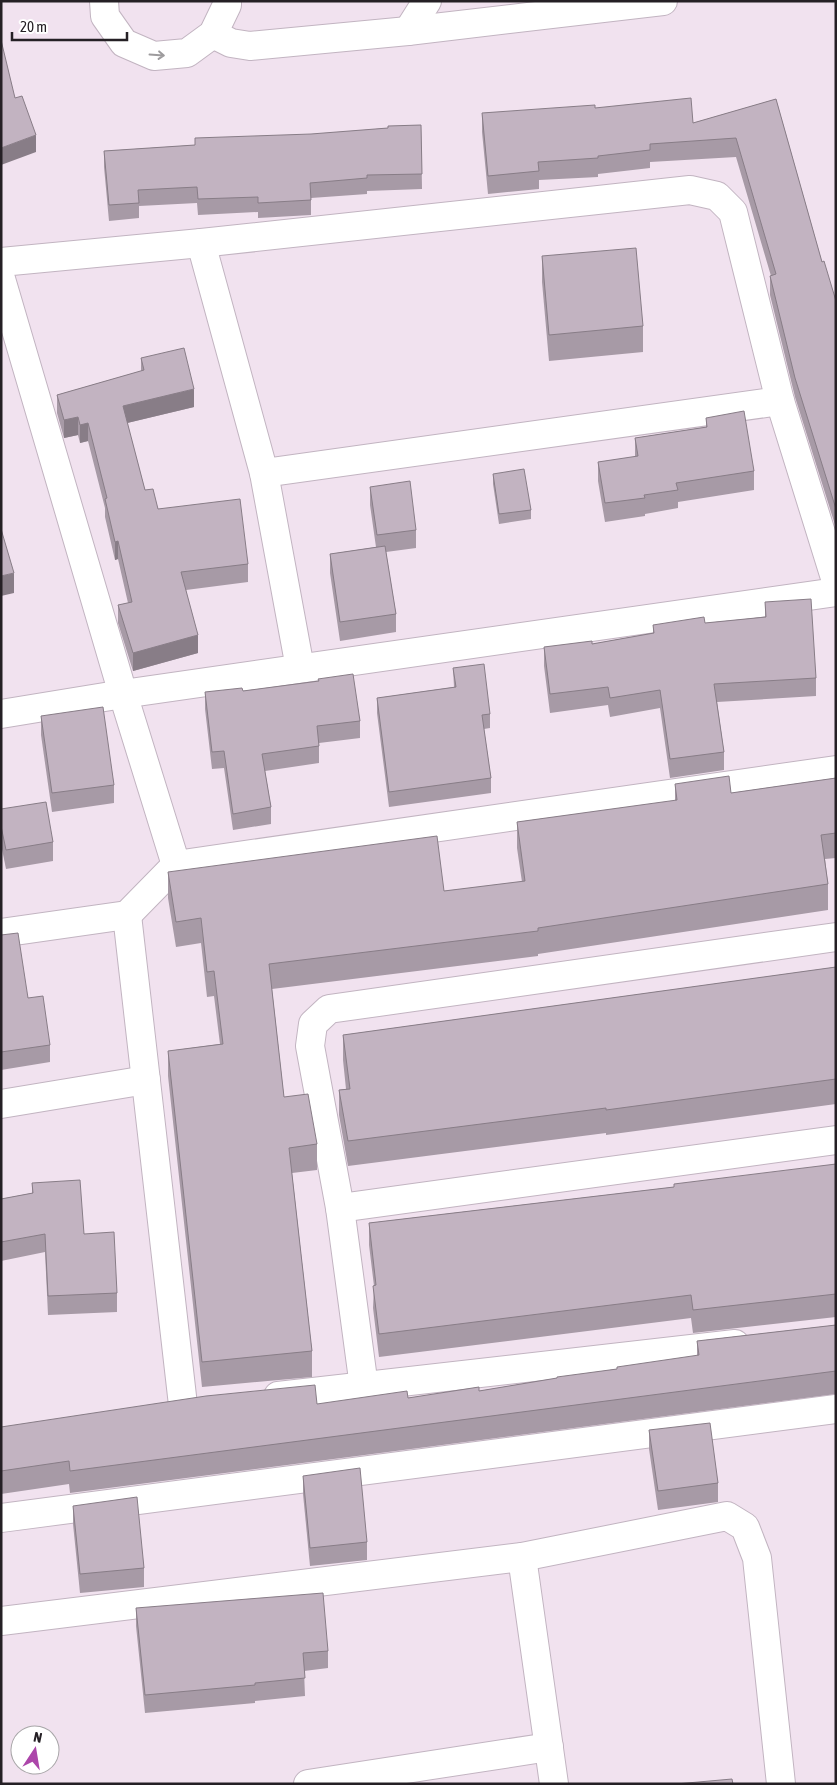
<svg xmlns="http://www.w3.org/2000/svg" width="837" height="1785" font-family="'Asap Condensed',sans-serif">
  <rect width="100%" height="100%" fill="#f1e2ef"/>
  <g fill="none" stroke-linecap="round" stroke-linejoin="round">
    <defs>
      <g id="street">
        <path d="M 104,1 L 105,16 L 124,43 L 154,56 L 187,53 L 213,34 L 227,5 L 227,1"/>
        <path d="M 408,31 L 427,1"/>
        <path d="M 213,34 L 231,43 L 250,46 L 408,31 L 663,1"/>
        <path d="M 201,243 L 264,473 L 300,668"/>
        <path d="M 1,262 L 201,243 L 690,190 L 717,196 L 733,212 L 780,401 L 836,581"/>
        <path d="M 1,279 L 123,694 L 176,865"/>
        <path d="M 264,473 L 780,401"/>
        <path d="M 1,714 L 123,694 L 836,592"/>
        <path d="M 127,915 L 183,1405"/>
        <path d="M 1,933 L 127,915 L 176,865 L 836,770"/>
        <path d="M 1,1104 L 146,1080"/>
        <path d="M 340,1208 L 836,1140"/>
        <path d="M 364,1387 L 340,1208 L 310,1046 L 313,1024 L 329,1009 L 836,937"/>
        <path d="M 278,1396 L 735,1344"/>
        <path d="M 1,1518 L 836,1409"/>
        <path d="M 522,1557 L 554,1784"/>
        <path d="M 1,1621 L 522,1557 L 727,1516 L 745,1527 L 757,1558 L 781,1784"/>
        <path d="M 308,1784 L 549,1747"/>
      </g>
    </defs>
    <use href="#street" stroke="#c2b4c1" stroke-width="30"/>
    <use href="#street" stroke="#fff" stroke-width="28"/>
  </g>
  <g fill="#a79aa6">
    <path d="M 776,99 L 822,262 L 836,301 L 836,528 L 795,397 L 770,295 L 770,276 L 771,276 L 736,157 L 650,162 L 650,168 L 598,174 L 598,177 L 539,180 L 539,189 L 488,194 L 482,132 L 482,113 L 595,108 L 693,123 Z"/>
    <path d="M 421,125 L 422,189 L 367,191 L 367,194 L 311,198 L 311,215 L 258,218 L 258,212 L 198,215 L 197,203 L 139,206 L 139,218 L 109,221 L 104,167 L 104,151 L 195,145 Z"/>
    <path d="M 542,256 L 643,326 L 643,352 L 549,361 L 542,282 Z"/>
    <path d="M 141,358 L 194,407 L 127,423 L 145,490 L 158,509 L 248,564 L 248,582 L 186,590 L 198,653 L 133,671 L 118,623 L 118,605 L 128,603 L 118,559 L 115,560 L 105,517 L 105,508 L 88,441 L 80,443 L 78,435 L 64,438 L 57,413 L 57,395 L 141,371 Z"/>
    <path d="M 706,418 L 754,471 L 754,490 L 678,502 L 678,508 L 645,514 L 645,516 L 605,522 L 598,481 L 598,462 L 635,457 L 635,438 L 706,427 Z"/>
    <path d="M 493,474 L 531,510 L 531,519 L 499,524 L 493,484 Z"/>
    <path d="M 370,487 L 416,530 L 416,548 L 386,552 L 396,614 L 396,632 L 340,641 L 330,573 L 330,554 L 376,547 L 370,505 Z"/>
    <path d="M 765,602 L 816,678 L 816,696 L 717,702 L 724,752 L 724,770 L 670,778 L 660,708 L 610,717 L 608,705 L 550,713 L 544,666 L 544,647 L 592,644 L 653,633 L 653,625 L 705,623 L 765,617 Z"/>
    <path d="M 453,668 L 490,714 L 490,728 L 484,729 L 491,778 L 491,793 L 389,807 L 377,713 L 377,698 L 454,687 Z"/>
    <path d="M 243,691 L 360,721 L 360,738 L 319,743 L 319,763 L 265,771 L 271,807 L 271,824 L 233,830 L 224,768 L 212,769 L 205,709 L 205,692 Z"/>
    <path d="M 41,716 L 114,785 L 114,803 L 52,812 L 41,735 Z"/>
    <path d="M 836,778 L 836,858 L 825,859 L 828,884 L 828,910 L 538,954 L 538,956 L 272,989 L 284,1097 L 317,1144 L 317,1170 L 292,1173 L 312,1351 L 312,1377 L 202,1387 L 168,1076 L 168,1051 L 220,1044 L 214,996 L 207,997 L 201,943 L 176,947 L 168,898 L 168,872 L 444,891 L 522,882 L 517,848 L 517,822 L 675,801 L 675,784 L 731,793 Z"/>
    <path d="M 1,809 L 53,842 L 53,861 L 6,869 L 1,844 Z"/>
    <path d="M 1,935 L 28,998 L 50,1045 L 50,1062 L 1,1070 Z"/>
    <path d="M 836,967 L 836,1104 L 606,1135 L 606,1133 L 348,1166 L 339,1115 L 339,1090 L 346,1089 L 343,1060 L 343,1035 Z"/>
    <path d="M 836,1164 L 836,1317 L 693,1333 L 691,1318 L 379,1357 L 373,1308 L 374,1286 L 369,1245 L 369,1223 L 674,1187 Z"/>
    <path d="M 32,1183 L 84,1234 L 117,1293 L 117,1312 L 48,1315 L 45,1252 L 1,1261 L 1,1199 L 32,1193 Z"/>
    <path d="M 836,1325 L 836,1394 L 70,1493 L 69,1484 L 1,1494 L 1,1427 L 317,1404 L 408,1398 L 479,1391 L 697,1356 L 697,1341 Z"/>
    <path d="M 649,1430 L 718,1483 L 718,1502 L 658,1510 L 649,1449 Z"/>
    <path d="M 303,1476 L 367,1542 L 367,1560 L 310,1566 L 303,1494 Z"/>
    <path d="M 73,1506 L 144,1568 L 144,1587 L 80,1593 L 73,1524 Z"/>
    <path d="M 136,1608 L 328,1651 L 328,1668 L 304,1671 L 305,1696 L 255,1701 L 255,1703 L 145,1713 L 136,1626 Z"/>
  </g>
  <g fill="#887d87">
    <path d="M 36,135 L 36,152 L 1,165 L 1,148 Z"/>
    <path d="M 194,389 L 194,407 L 123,424 L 123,406 Z"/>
    <path d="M 78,417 L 78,435 L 64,438 L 64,420 Z"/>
    <path d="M 88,423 L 88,441 L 80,443 L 80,425 Z"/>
    <path d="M 118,541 L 118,559 L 115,560 L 115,542 Z"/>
    <path d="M 14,573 L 14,593 L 1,596 L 1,576 Z"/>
    <path d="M 198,635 L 198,653 L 133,671 L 133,653 Z"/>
  </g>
  <g fill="#c2b3c1" stroke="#887d87">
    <path d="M 1,40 L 15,98 L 22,96 L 36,135 L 1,148 Z"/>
    <path d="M 691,98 L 693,123 L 776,99 L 822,262 L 824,261 L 836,301 L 836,509 L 795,378 L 770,276 L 776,274 L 736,138 L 650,144 L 650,150 L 598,156 L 598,158 L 538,162 L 539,171 L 488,176 L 482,113 L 595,105 L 595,108 Z"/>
    <path d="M 421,125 L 422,174 L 367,175 L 367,178 L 310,183 L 311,200 L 258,203 L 258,197 L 198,199 L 197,187 L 138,190 L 139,203 L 109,205 L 104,151 L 195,145 L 195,138 L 311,134 L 388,128 L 388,126 Z"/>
    <path d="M 636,248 L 643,326 L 549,335 L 542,256 Z"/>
    <path d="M 184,348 L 194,389 L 123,406 L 145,490 L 153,489 L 158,509 L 240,499 L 248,564 L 181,572 L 198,635 L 133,653 L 118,605 L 132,602 L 118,541 L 115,542 L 105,499 L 107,498 L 88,423 L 80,425 L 78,417 L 64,420 L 57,395 L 144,370 L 141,358 Z"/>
    <path d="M 744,411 L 754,471 L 676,483 L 678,490 L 644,495 L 645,498 L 605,503 L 598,462 L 638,456 L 635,438 L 707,427 L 706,418 Z"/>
    <path d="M 524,469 L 531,510 L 499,514 L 493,474 Z"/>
    <path d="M 410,481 L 416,530 L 377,535 L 370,487 Z"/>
    <path d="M 1,529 L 14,573 L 1,576 Z"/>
    <path d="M 385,546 L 396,614 L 340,622 L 330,554 Z"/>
    <path d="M 811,599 L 816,678 L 714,684 L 724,752 L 670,759 L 660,690 L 610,698 L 608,687 L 550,694 L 544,647 L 592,641 L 592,644 L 654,633 L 653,625 L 704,617 L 705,623 L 766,617 L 765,602 Z"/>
    <path d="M 484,664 L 490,714 L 482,715 L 491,778 L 389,792 L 377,698 L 456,687 L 453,668 Z"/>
    <path d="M 353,674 L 360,721 L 317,726 L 319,746 L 262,754 L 271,807 L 233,814 L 224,751 L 212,752 L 205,692 L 242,688 L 243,691 L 319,681 L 318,679 Z"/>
    <path d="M 103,707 L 114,785 L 52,793 L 41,716 Z"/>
    <path d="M 729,776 L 731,793 L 836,778 L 836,833 L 821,835 L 828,884 L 538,928 L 538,931 L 269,964 L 284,1097 L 308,1094 L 317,1144 L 289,1148 L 312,1351 L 202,1362 L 168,1051 L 223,1044 L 214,971 L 207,972 L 201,918 L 176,922 L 168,872 L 437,836 L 444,891 L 525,881 L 517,822 L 677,800 L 675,784 Z"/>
    <path d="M 46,802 L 53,842 L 6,850 L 1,826 L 1,809 Z"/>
    <path d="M 18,933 L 28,998 L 43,996 L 50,1045 L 1,1052 L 1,935 Z"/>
    <path d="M 836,967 L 836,1079 L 606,1110 L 606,1108 L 348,1141 L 339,1090 L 350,1089 L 343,1035 Z"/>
    <path d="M 836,1164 L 836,1294 L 693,1310 L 691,1295 L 379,1334 L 373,1286 L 376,1285 L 369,1223 L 674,1187 L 674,1184 Z"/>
    <path d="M 80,1180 L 84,1234 L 114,1232 L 117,1293 L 48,1296 L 45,1234 L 1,1242 L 1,1199 L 33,1193 L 32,1183 Z"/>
    <path d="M 836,1325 L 836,1371 L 70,1471 L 69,1461 L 1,1471 L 1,1427 L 206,1396 L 315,1385 L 317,1404 L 407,1391 L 408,1398 L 479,1387 L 479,1391 L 557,1378 L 557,1377 L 617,1369 L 617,1367 L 699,1355 L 697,1341 Z"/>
    <path d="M 710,1423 L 718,1483 L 658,1491 L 649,1430 Z"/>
    <path d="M 360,1468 L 367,1542 L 310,1548 L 303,1476 Z"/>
    <path d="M 137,1497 L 144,1568 L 80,1574 L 73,1506 Z"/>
    <path d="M 323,1593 L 328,1651 L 303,1653 L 305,1678 L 255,1683 L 255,1685 L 145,1695 L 136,1608 Z"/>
    <path d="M 732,1779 L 733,1784 L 676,1784 Z"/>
  </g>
  <defs><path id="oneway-shaft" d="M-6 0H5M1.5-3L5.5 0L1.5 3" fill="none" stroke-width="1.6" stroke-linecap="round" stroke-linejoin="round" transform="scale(1.25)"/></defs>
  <use stroke="#9d9b9d" href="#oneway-shaft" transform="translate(157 55) rotate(4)"/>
  <rect width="837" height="1785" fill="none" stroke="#252025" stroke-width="5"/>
  <g transform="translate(35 1750) rotate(12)"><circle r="24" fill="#ffffff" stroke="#a8a6a8"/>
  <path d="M0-4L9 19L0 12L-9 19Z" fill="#ac46aa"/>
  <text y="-8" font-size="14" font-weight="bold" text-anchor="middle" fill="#252025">N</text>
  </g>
  <path d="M12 32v8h115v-8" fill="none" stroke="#252025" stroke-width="2.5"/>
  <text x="20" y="32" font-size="15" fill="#252025" stroke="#ffffff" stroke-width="4" paint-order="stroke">20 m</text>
</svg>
